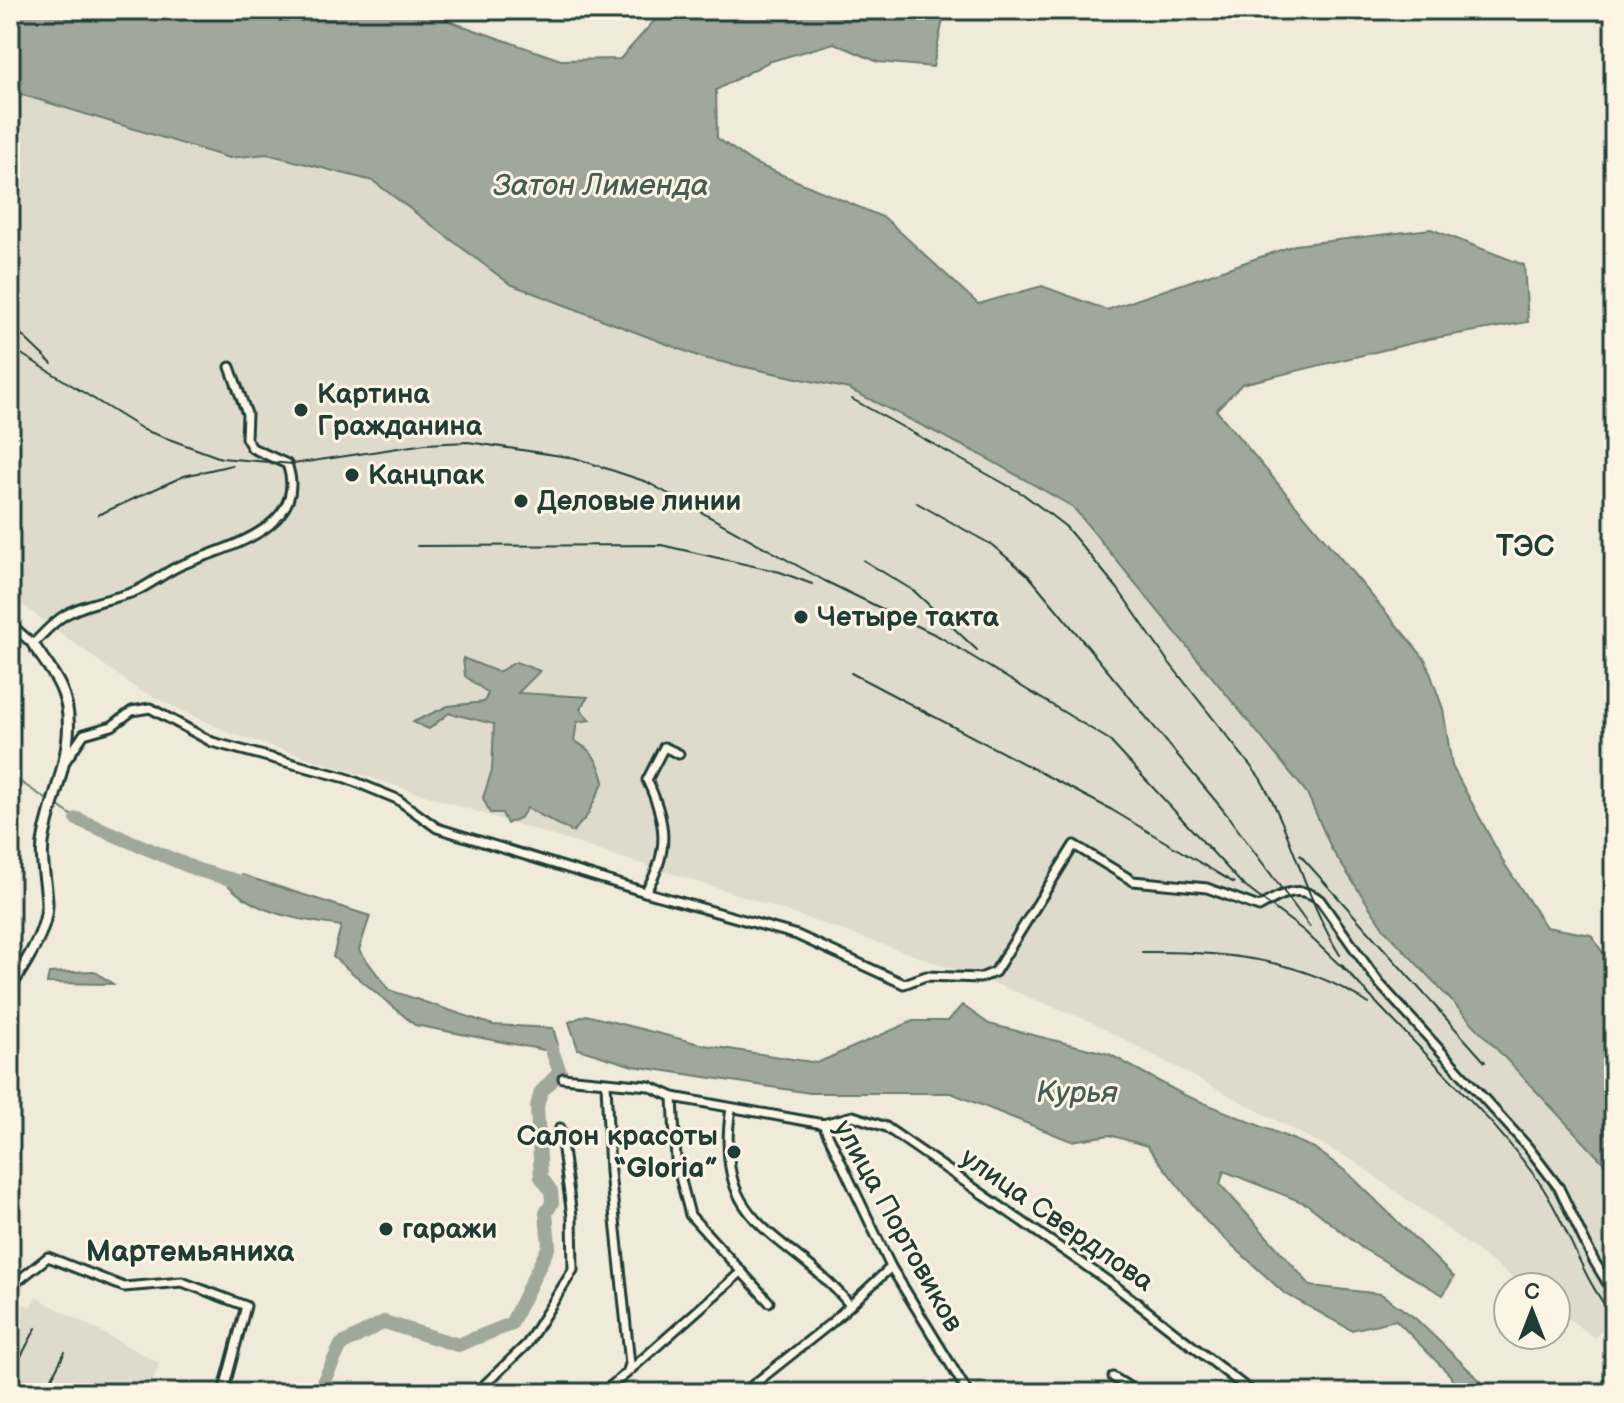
<svg xmlns="http://www.w3.org/2000/svg" width="1624" height="1403" font-family="'Balsamiq Sans',sans-serif">
  <rect width="100%" height="100%" fill="#efeada"/>
  <filter id="ink" filterUnits="userSpaceOnUse"><feTurbulence type="fractalNoise" baseFrequency=".0125" numOctaves="2"/><feDisplacementMap in="SourceGraphic" scale="16" xChannelSelector="R" yChannelSelector="G"/><feConvolveMatrix kernelMatrix="1 2 1 2 8 2 1 2 1" color-interpolation-filters="sRGB"/></filter>
  <g filter="url(#ink)">
    <g fill="#dedbcc">
      <path d="M 10,91 L 229,158 L 267,154 L 373,181 L 510,284 L 703,358 L 849,389 L 981,455 L 1073,508 L 1307,793 L 1332,850 L 1384,929 L 1614,1174 L 1614,1318 L 1595,1338 L 1556,1309 L 1556,1287 L 1526,1287 L 1357,1163 L 1087,1020 L 980,978 L 739,895 L 230,733 L 137,689 L 10,596 Z"/>
      <path d="M 10,1297 L 30,1307 L 36,1297 L 159,1363 L 149,1393 L 10,1393 Z"/>
    </g>
    <g fill="#9fa89a" stroke="#6c7d71" stroke-width="2">
      <path d="M 10,10 L 417,10 L 561,60 L 620,59 L 664,10 L 945,10 L 933,67 L 878,62 L 834,43 L 768,62 L 716,90 L 717,138 L 754,163 L 885,218 L 978,304 L 1042,286 L 1107,310 L 1295,245 L 1431,229 L 1524,265 L 1528,322 L 1429,339 L 1242,384 L 1216,410 L 1425,659 L 1443,709 L 1452,766 L 1504,863 L 1546,927 L 1591,935 L 1614,970 L 1614,1174 L 1384,929 L 1332,850 L 1307,793 L 1073,507 L 981,455 L 849,389 L 703,358 L 510,284 L 373,181 L 267,154 L 229,158 L 10,91 Z"/>
      <path d="M 463,658 L 498,672 L 516,662 L 540,671 L 518,693 L 588,697 L 580,709 L 590,720 L 577,722 L 574,741 C 592,749 599,762 604,781 L 587,816 L 573,832 L 527,808 L 521,817 L 507,824 L 502,813 L 490,813 L 483,798 L 492,770 L 494,724 L 449,713 L 429,729 L 413,722 L 448,706 L 484,702 L 488,693 L 465,676 Z"/>
      <path d="M 242,875 L 370,916 L 359,950 L 389,990 L 493,1025 L 553,1028 L 558,1045 L 544,1050 L 415,1025 L 333,957 L 341,926 C 302,920 258,915 229,886 Z"/>
      <path d="M 94,971 L 113,984 L 47,983 L 49,973 Z"/>
      <path d="M 962,1005 L 989,1024 L 1109,1054 L 1182,1094 L 1314,1148 L 1348,1173 L 1454,1277 L 1443,1295 L 1362,1248 L 1307,1204 L 1224,1171 L 1220,1184 L 1311,1286 L 1381,1294 L 1415,1318 L 1493,1393 L 1458,1393 L 1450,1375 L 1396,1320 L 1351,1330 L 1284,1293 L 1206,1221 L 1147,1146 L 1110,1135 L 1071,1141 L 951,1093 L 810,1093 L 633,1066 L 578,1049 L 569,1022 L 586,1015 L 704,1045 L 817,1063 L 913,1021 L 948,1021 Z"/>
    </g>
    <g fill="none" stroke-linecap="round" stroke-linejoin="round">
      <g stroke="#6c7d71" stroke-width="2">
        <path d="M 10,775 L 49,801"/>
        <path d="M 58,806 L 77,819"/>
      </g>
      <g stroke="#9fa89a" stroke-width="14">
        <path d="M 77,819 L 198,870 L 251,885"/>
        <path d="M 318,1393 L 341,1345 L 384,1322 L 458,1345 L 511,1324 L 549,1246 L 546,1213 L 552,1203 L 551,1191 L 541,1177 L 537,1106 L 541,1092 L 560,1072 L 549,1043 L 536,1040"/>
      </g>
      <defs>
        <g id="minor">
          <path d="M 10,624 L 33,644 C 43,634 53,622 65,615 C 87,602 113,600 136,591 C 151,584 164,573 179,566 C 221,548 311,530 287,464 L 252,448 L 246,438 L 247,414 L 230,367"/>
          <path d="M 64,763 L 84,734 L 112,726 L 132,711 L 150,708 L 212,742 L 346,778 L 397,799 L 437,828 L 645,892 C 671,852 666,820 647,780 L 664,747 L 679,754"/>
          <path d="M 645,892 L 797,935 L 904,984 L 926,976 L 980,978 L 995,972 L 1074,845 L 1133,881 L 1207,888 L 1259,907 C 1279,895 1299,883 1320,900 L 1379,983 L 1527,1146 L 1559,1188 L 1593,1259 L 1614,1294"/>
          <path d="M 563,1078 L 649,1086 L 673,1097 L 823,1124 L 853,1116 L 886,1127 L 1115,1286 L 1253,1393"/>
          <path d="M 673,1097 L 676,1161 L 690,1215 L 769,1302"/>
          <path d="M 731,1108 C 712,1230 786,1229 850,1305"/>
          <path d="M 823,1124 L 891,1267 L 968,1393"/>
          <path d="M 10,1283 L 14,1284 L 48,1257 L 124,1287 L 182,1282 L 246,1306 L 223,1393"/>
          <path d="M 629,1371 L 741,1272"/>
          <path d="M 1113,1377 L 1139,1393"/>
          <path d="M 476,1393 L 527,1344 L 573,1270 L 572,1216 L 560,1128"/>
          <path d="M 602,1393 L 627,1373 L 630,1364 L 610,1172 L 606,1083"/>
          <path d="M 743,1393 L 831,1323 L 891,1267"/>
        </g>
        <path id="tertiary" d="M 10,989 C 24,963 46,935 47,905 C 47,882 39,860 44,837 C 53,790 83,733 60,686 C 53,671 42,658 33,644"/>
      </defs>
      <use href="#minor" stroke="#1f3d34" stroke-width="13"/>
      <use href="#tertiary" stroke="#1f3d34" stroke-width="15"/>
      <use href="#minor" stroke="#fcf5e5" stroke-width="7"/>
      <use href="#tertiary" stroke="#fcf5e5" stroke-width="9"/>
      <g stroke="#1f3d34" stroke-width="2">
        <path d="M 10,324 L 52,364"/>
        <path d="M 10,347 L 144,430 L 221,458 L 293,464 L 425,444 L 468,442 L 575,458 L 647,482 L 825,581 L 940,637 L 1108,739 L 1243,885 L 1304,931 L 1346,971"/>
        <path d="M 852,399 L 1023,494 L 1065,526 L 1118,589 L 1167,660 L 1260,778 C 1293,834 1305,899 1340,955"/>
        <path d="M 917,503 L 992,545 L 1029,576 L 1224,811 L 1310,927"/>
        <path d="M 98,515 L 184,476 L 232,465"/>
        <path d="M 417,546 L 661,545 L 780,572 L 812,584"/>
        <path d="M 863,560 L 914,591 L 977,650"/>
        <path d="M 851,673 L 1112,810 L 1234,883"/>
        <path d="M 1300,855 L 1485,1062"/>
        <path d="M 1142,952 C 1221,951 1302,958 1369,1004"/>
        <path d="M 1341,964 C 1403,1036 1476,1097 1534,1175 C 1567,1219 1578,1274 1614,1317"/>
        <path d="M 10,1377 L 36,1328"/>
        <path d="M 44,1393 L 65,1352"/>
      </g>
    </g>
  </g>
  <g fill="#1f3d34" stroke="#fcf5e5" stroke-width="3">
    <circle cx="301" cy="410" r="8"/>
    <circle cx="352" cy="475" r="8"/>
    <circle cx="521" cy="501" r="8"/>
    <circle cx="801" cy="617" r="8"/>
    <circle cx="734" cy="1152" r="8"/>
    <circle cx="386" cy="1229" r="8"/>
  </g>
  <g text-anchor="middle" dominant-baseline="central" stroke-width="6" stroke-linejoin="round" paint-order="stroke">
    <g font-size="28" font-weight="bold" fill="#1f3d34" stroke="#fcf5e5" text-anchor="start">
      <text x="317" y="394">Картина<tspan x="317" dy="32">Гражданина</tspan></text>
      <text x="368" y="475">Канцпак</text>
      <text x="537" y="501">Деловые линии</text>
      <text x="817" y="617">Четыре такта</text>
      <text x="718" y="1136" text-anchor="end">Салон красоты<tspan x="718" dy="32">“Gloria”</tspan></text>
      <text x="402" y="1229">гаражи</text>
    </g>
    <g font-size="28" fill="#1f3d34" stroke="#fcf5e5">
      <text transform="translate(1057 1220) rotate(35)">улица Свердлова</text>
      <text transform="translate(898 1226) rotate(61)">улица Портовиков</text>
    </g>
    <g font-size="30" font-style="italic" fill="#455d53" stroke="#fcf5e5">
      <text x="601" y="186">Затон Лименда</text>
      <text x="1077" y="1093">Курья</text>
    </g>
    <g font-size="30" font-weight="bold" fill="#1f3d34" stroke="#fcf5e5">
      <text x="1525" y="547">ТЭС</text>
      <text x="190" y="1252">Мартемьяниха</text>
    </g>
  </g>
  <rect width="1624" height="1403" fill="none" stroke="#fcf5e5" stroke-width="40"/>
  <rect x="20" y="20" width="1584" height="1363" fill="none" stroke="#1f3d34" stroke-width="3" filter="url(#ink)"/>
  <g transform="translate(1532 1311)"><circle r="38" fill="#fcf5e5" stroke="#a4ab9e" stroke-width="2"/>
  <path d="M0-6L14 30L0 20L-14 30Z" fill="#1f3d34"/>
  <text y="-12" font-size="22" font-weight="bold" text-anchor="middle" fill="#1f3d34">С</text>
  </g>
</svg>
